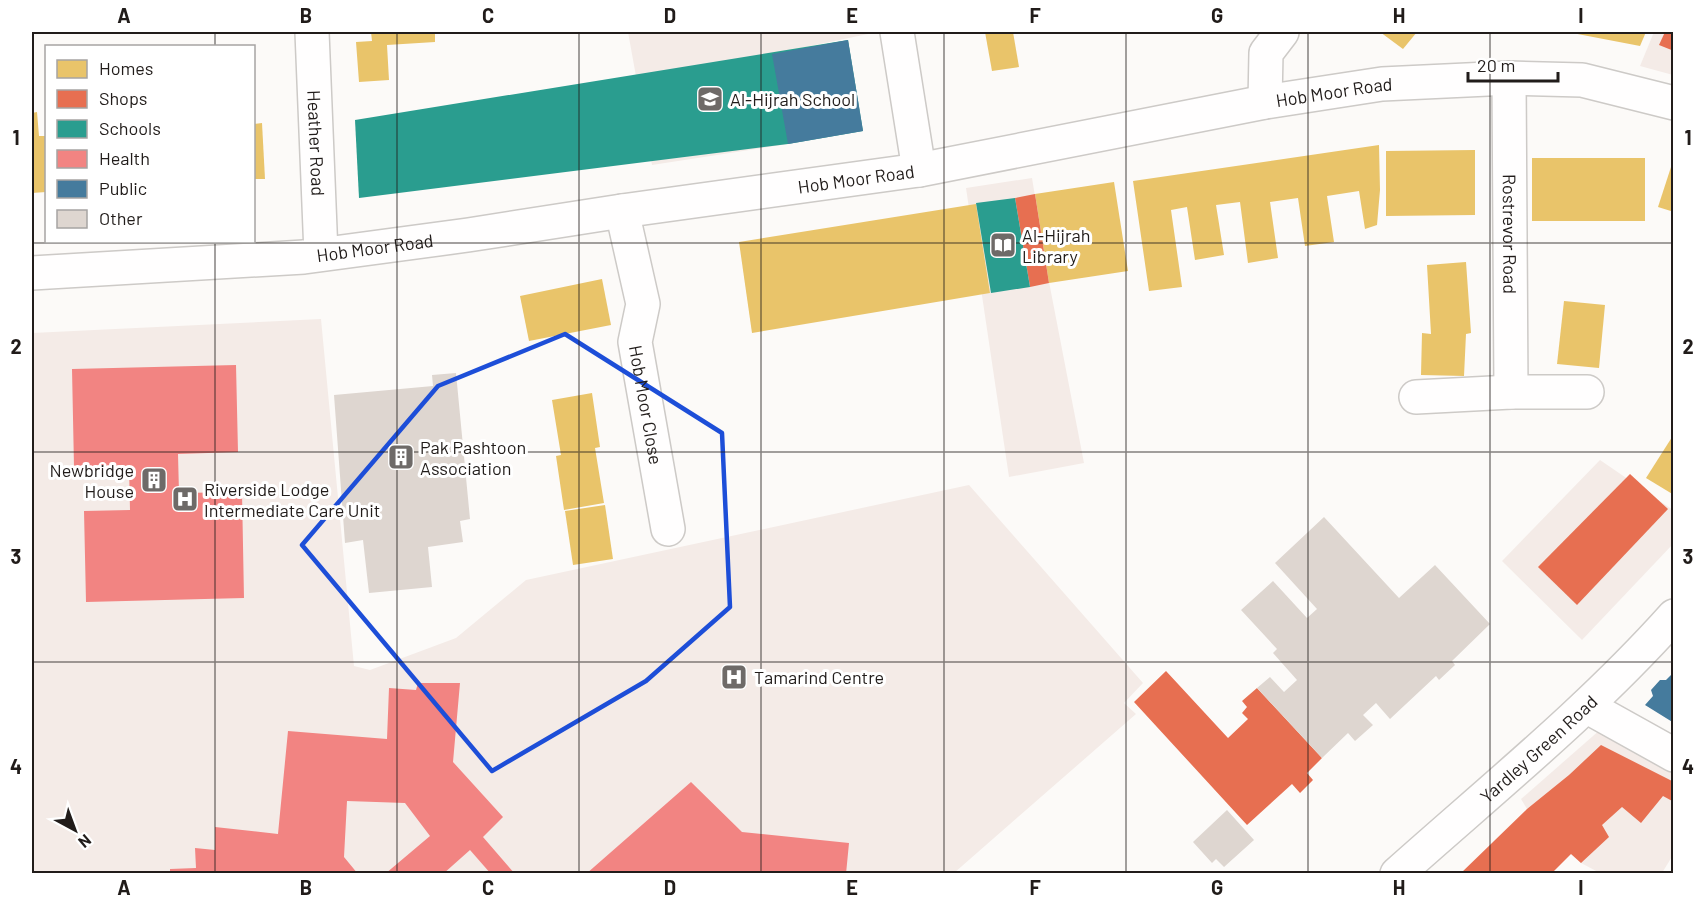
<svg xmlns="http://www.w3.org/2000/svg" width="1705" height="905" font-family="Barlow,sans-serif">
  <rect width="100%" height="100%" fill="#fcfaf8"/>
  <g fill="#f4ebe7">
    <path d="M 628,32 L 867,32 L 868,34 L 772,54 L 788,144 L 652,165 Z"/>
    <path d="M 1654,32 L 1673,32 L 1673,75 L 1640,66 Z"/>
    <path d="M 1032,178 L 1050,287 L 1084,463 L 1009,477 L 966,188 Z"/>
    <path d="M 321,319 L 354,666 L 370,670 L 456,638 L 526,580 L 969,485 L 1143,683 L 1124,703 L 1136,714 L 954,873 L 32,873 L 32,333 Z"/>
    <path d="M 1600,460 L 1673,510 L 1673,544 L 1582,640 L 1502,561 Z"/>
    <path d="M 1601,729 L 1673,772 L 1673,855 L 1662,873 L 1600,873 L 1581,863 L 1571,854 L 1527,809 L 1521,799 Z"/>
  </g>
  <g fill="#e9c46a">
    <path d="M 371,32 L 435,32 L 435,42 L 387,45 L 389,80 L 359,82 L 356,42 L 372,41 Z"/>
    <path d="M 985,32 L 1013,32 L 1019,67 L 992,71 Z"/>
    <path d="M 1380,32 L 1417,32 L 1403,49 Z"/>
    <path d="M 1567,32 L 1646,32 L 1640,46 Z"/>
    <path d="M 37,112 L 39,136 L 46,136 L 46,192 L 32,193 L 32,113 Z"/>
    <path d="M 262,123 L 265,179 L 254,179 L 254,124 Z"/>
    <path d="M 1379,145 L 1380,190 L 1377,225 L 1365,229 L 1359,191 L 1327,196 L 1334,242 L 1305,246 L 1298,198 L 1270,202 L 1278,258 L 1248,263 L 1240,202 L 1216,205 L 1224,255 L 1195,260 L 1187,207 L 1171,210 L 1182,287 L 1149,291 L 1133,181 Z"/>
    <path d="M 1475,150 L 1475,215 L 1386,216 L 1386,151 Z"/>
    <rect x="1532" y="158" width="113" height="63"/>
    <path d="M 1671,167 L 1674,168 L 1674,212 L 1658,207 Z"/>
    <path d="M 1114,182 L 1128,271 L 1049,283 L 1035,194 Z"/>
    <path d="M 976,204 L 990,293 L 752,333 L 739,242 Z"/>
    <path d="M 1466,262 L 1471,333 L 1466,334 L 1464,376 L 1421,375 L 1422,333 L 1431,334 L 1427,265 Z"/>
    <path d="M 602,279 L 611,325 L 529,341 L 520,296 Z"/>
    <path d="M 1564,301 L 1605,305 L 1599,368 L 1557,364 Z"/>
    <path d="M 592,393 L 600,447 L 595,448 L 604,503 L 564,510 L 556,456 L 561,455 L 552,400 Z"/>
    <path d="M 1674,434 L 1674,495 L 1646,478 Z"/>
    <path d="M 605,505 L 613,559 L 573,565 L 565,511 Z"/>
  </g>
  <g fill="#e76f51">
    <path d="M 1665,32 L 1674,32 L 1674,51 L 1659,45 Z"/>
    <path d="M 1035,194 L 1049,283 L 1030,287 L 1015,198 Z"/>
    <path d="M 1630,474 L 1668,509 L 1577,605 L 1538,567 Z"/>
    <path d="M 1166,671 L 1228,738 L 1248,719 L 1242,713 L 1247,707 L 1242,701 L 1257,688 L 1322,758 L 1307,773 L 1313,780 L 1300,793 L 1292,784 L 1247,825 L 1134,702 Z"/>
    <path d="M 1601,745 L 1674,782 L 1674,802 L 1663,796 L 1641,823 L 1622,807 L 1602,825 L 1609,837 L 1581,863 L 1571,854 L 1551,874 L 1460,874 L 1527,809 L 1569,775 Z"/>
  </g>
  <g fill="#2a9d8f">
    <path d="M 848,40 L 863,131 L 788,144 L 359,198 L 355,120 Z"/>
    <path d="M 1015,198 L 1030,287 L 991,293 L 976,203 Z"/>
  </g>
  <g fill="#f28482">
    <path d="M 236,365 L 238,452 L 178,454 L 179,493 L 242,492 L 244,598 L 86,602 L 84,511 L 130,510 L 129,466 L 74,467 L 72,369 Z"/>
    <path d="M 418,683 L 460,683 L 453,762 L 503,817 L 483,837 L 515,874 L 491,874 L 470,850 L 443,874 L 385,874 L 430,836 L 405,803 L 347,801 L 344,857 L 358,874 L 170,874 L 170,869 L 196,868 L 195,848 L 215,850 L 215,827 L 278,834 L 288,731 L 387,739 L 389,688 L 416,690 Z"/>
    <path d="M 691,782 L 742,832 L 849,843 L 846,874 L 586,874 Z"/>
  </g>
  <g fill="#457b9d">
    <path d="M 848,40 L 863,131 L 788,144 L 772,54 Z"/>
    <path d="M 1674,672 L 1674,723 L 1645,705 L 1653,696 L 1651,690 L 1660,680 L 1666,680 Z"/>
  </g>
  <g fill="#ded6d0">
    <path d="M 456,373 L 470,519 L 460,521 L 463,542 L 428,547 L 432,587 L 369,593 L 363,540 L 345,543 L 334,395 L 433,386 L 432,375 Z"/>
    <path d="M 1324,517 L 1399,598 L 1435,565 L 1490,624 L 1452,661 L 1455,665 L 1439,680 L 1436,676 L 1390,719 L 1376,703 L 1363,715 L 1373,725 L 1355,741 L 1348,733 L 1322,758 L 1257,688 L 1270,677 L 1284,692 L 1297,680 L 1273,653 L 1277,649 L 1241,610 L 1273,581 L 1307,618 L 1317,609 L 1275,563 Z"/>
    <path d="M 1227,810 L 1254,840 L 1224,867 L 1216,859 L 1212,863 L 1193,842 Z"/>
  </g>
  <g fill="none" stroke-linecap="round" stroke-linejoin="round">
    <defs>
      <g id="minor">
        <path id="s1" d="M 312,32 L 321,254"/>
        <path d="M 897,32 L 919,170"/>
        <path id="s2" d="M 1509,78 L 1511,392"/>
        <path d="M 1265,102 L 1266,53 L 1282,32"/>
        <path id="s3" d="M 622,211 L 643,304 L 635,342 L 668,529"/>
        <path id="s4" d="M 32,273 L 304,257 L 468,235 L 622,211 L 919,170 L 1265,102 L 1382,84 L 1509,78 L 1582,80 L 1674,103"/>
        <path d="M 1416,397 L 1511,392 L 1587,392"/>
        <path d="M 1586,706 L 1674,755"/>
        <path id="s5" d="M 1397,874 C 1491,790 1590,710 1674,616"/>
      </g>
    </defs>
    <use href="#minor" stroke="#cdcac7" stroke-width="36"/>
    <use href="#minor" stroke="#fffefe" stroke-width="33"/>
  </g>
  <path fill="none" stroke="#1d4ed8" stroke-width="4.5" stroke-linejoin="round" d="M 565,334 L 722,433 L 730,607 L 646,681 L 492,771 L 302,545 L 438,386 Z"/>
  <path fill="none" stroke="#211c1a" stroke-width="1.5" stroke-opacity="0.55" d="M 215,32 L 215,46M 397,32 L 397,874M 579,32 L 579,874M 761,32 L 761,874M 944,32 L 944,874M 1126,32 L 1126,874M 1308,32 L 1308,874M 1490,32 L 1490,874M 215,242 L 215,874M 32,243 L 1674,243M 32,452 L 1674,452M 32,662 L 1674,662"/>
  <defs>
    <symbol id="school-square" viewBox="-11 -11 22 22"><rect x="-9" y="-9" width="18" height="18" rx="4" fill="#6e6a68" stroke="#fff"/><path d="M0-5L7-2L0 1L-7-2ZM-4 1L0 2.5L4 1V4Q0 6-4 4Z" fill="#fff"/></symbol>
    <symbol id="library-square" viewBox="-11 -11 22 22"><rect x="-9" y="-9" width="18" height="18" rx="4" fill="#6e6a68" stroke="#fff"/><path d="M-6-4Q-3-5.5-.7-3.5V5Q-3 3-6 4ZM6-4Q3-5.5 .7-3.5V5Q3 3 6 4Z" fill="#fff"/></symbol>
    <symbol id="building-square" viewBox="-11 -11 22 22"><rect x="-9" y="-9" width="18" height="18" rx="4" fill="#6e6a68" stroke="#fff"/><path d="M-4-6H4V6H1V3H-1V6H-4ZM-2.5-4.3h1.7v1.8h-1.7ZM.8-4.3h1.7v1.8H.8ZM-2.5-1h1.7V.8h-1.7ZM.8-1h1.7V.8H.8Z" fill="#fff"/></symbol>
    <symbol id="hospital-square" viewBox="-11 -11 22 22"><rect x="-9" y="-9" width="18" height="18" rx="4" fill="#6e6a68" stroke="#fff"/><path d="M-5-5h3v3.5h4V-5h3V5h-3V1.5h-4V5h-3Z" fill="#fff"/></symbol>
  </defs>
  <g fill-rule="evenodd">
    <use href="#school-square" x="695" y="84" width="30" height="30"/>
    <use href="#library-square" x="988" y="230" width="30" height="30"/>
    <use href="#building-square" x="386" y="442" width="30" height="30"/>
    <use href="#building-square" x="139" y="465" width="30" height="30"/>
    <use href="#hospital-square" x="170" y="484" width="30" height="30"/>
    <use href="#hospital-square" x="719" y="662" width="30" height="30"/>
  </g>
  <g text-anchor="middle" dominant-baseline="central" stroke-width="6" stroke-linejoin="round" paint-order="stroke">
    <g font-size="18" fill="#211c1a" stroke="#fff">
      <text stroke="none"><textPath href="#s4" startOffset="1316">Hob Moor Road</textPath></text>
      <text stroke="none"><textPath href="#s1" startOffset="111">Heather Road</textPath></text>
      <text stroke="none"><textPath href="#s4" startOffset="830">Hob Moor Road</textPath></text>
      <text stroke="none"><textPath href="#s2" startOffset="156">Rostrevor Road</textPath></text>
      <text stroke="none"><textPath href="#s4" startOffset="344">Hob Moor Road</textPath></text>
      <text stroke="none"><textPath href="#s3" startOffset="198">Hob Moor Close</textPath></text>
      <text stroke="none"><textPath href="#s5" startOffset="189">Yardley Green Road</textPath></text>
    </g>
    <g font-size="18" fill="#211c1a" stroke="#fff" text-anchor="start">
      <text x="730" y="99">Al-Hijrah School</text>
      <text x="1022" y="235">Al-Hijrah<tspan x="1022" dy="21">Library</tspan></text>
      <text x="420" y="447">Pak Pashtoon<tspan x="420" dy="21">Association</tspan></text>
      <text x="134" y="470" text-anchor="end">Newbridge<tspan x="134" dy="21">House</tspan></text>
      <text x="204" y="489">Riverside Lodge<tspan x="204" dy="21">Intermediate Care Unit</tspan></text>
      <text x="754" y="677">Tamarind Centre</text>
    </g>
  </g>
  <rect width="1705" height="905" fill="none" stroke="#ffffff" stroke-width="66"/>
  <rect x="45" y="45" width="210" height="198" fill="#ffffff" stroke="#a6a4a3" stroke-width="1.5"/>
  <rect x="57" y="60" width="30" height="18" fill="#e9c46a" stroke="#a6a4a3" stroke-width="1.5"/>
  <text x="99" y="75" font-size="18" fill="#211c1a">Homes</text>
  <rect x="57" y="90" width="30" height="18" fill="#e76f51" stroke="#a6a4a3" stroke-width="1.5"/>
  <text x="99" y="105" font-size="18" fill="#211c1a">Shops</text>
  <rect x="57" y="120" width="30" height="18" fill="#2a9d8f" stroke="#a6a4a3" stroke-width="1.5"/>
  <text x="99" y="135" font-size="18" fill="#211c1a">Schools</text>
  <rect x="57" y="150" width="30" height="18" fill="#f28482" stroke="#a6a4a3" stroke-width="1.5"/>
  <text x="99" y="165" font-size="18" fill="#211c1a">Health</text>
  <rect x="57" y="180" width="30" height="18" fill="#457b9d" stroke="#a6a4a3" stroke-width="1.5"/>
  <text x="99" y="195" font-size="18" fill="#211c1a">Public</text>
  <rect x="57" y="210" width="30" height="18" fill="#ded6d0" stroke="#a6a4a3" stroke-width="1.5"/>
  <text x="99" y="225" font-size="18" fill="#211c1a">Other</text>
  <g transform="translate(75 830) rotate(139)" stroke="#ffffff" stroke-width="4.5" paint-order="stroke">
  <path d="M0-4.5L10 22L0 15L-10 22Z" fill="#211c1a"/>
  <text y="-9" font-size="16" font-weight="bold" text-anchor="middle" fill="#211c1a">N</text>
  </g>
  <path d="M1468 72v9h90v-9" fill="none" stroke="#211c1a" stroke-width="3"/>
  <text x="1477" y="72" font-size="18" fill="#211c1a" stroke="#ffffff" stroke-width="4.5" paint-order="stroke">20 m</text>
  <rect x="33" y="33" width="1639" height="839" fill="none" stroke="#211c1a" stroke-width="2"/>
  <g font-size="20" text-anchor="middle" font-weight="bold" fill="#211c1a">
    <text x="124" y="23">A</text>
    <text x="306" y="23">B</text>
    <text x="488" y="23">C</text>
    <text x="670" y="23">D</text>
    <text x="852" y="23">E</text>
    <text x="1035" y="23">F</text>
    <text x="1217" y="23">G</text>
    <text x="1399" y="23">H</text>
    <text x="1581" y="23">I</text>
    <text x="16" y="145">1</text>
    <text x="1688" y="145">1</text>
    <text x="16" y="354">2</text>
    <text x="1688" y="354">2</text>
    <text x="16" y="564">3</text>
    <text x="1688" y="564">3</text>
    <text x="16" y="774">4</text>
    <text x="1688" y="774">4</text>
    <text x="124" y="895">A</text>
    <text x="306" y="895">B</text>
    <text x="488" y="895">C</text>
    <text x="670" y="895">D</text>
    <text x="852" y="895">E</text>
    <text x="1035" y="895">F</text>
    <text x="1217" y="895">G</text>
    <text x="1399" y="895">H</text>
    <text x="1581" y="895">I</text>
  </g>
</svg>
